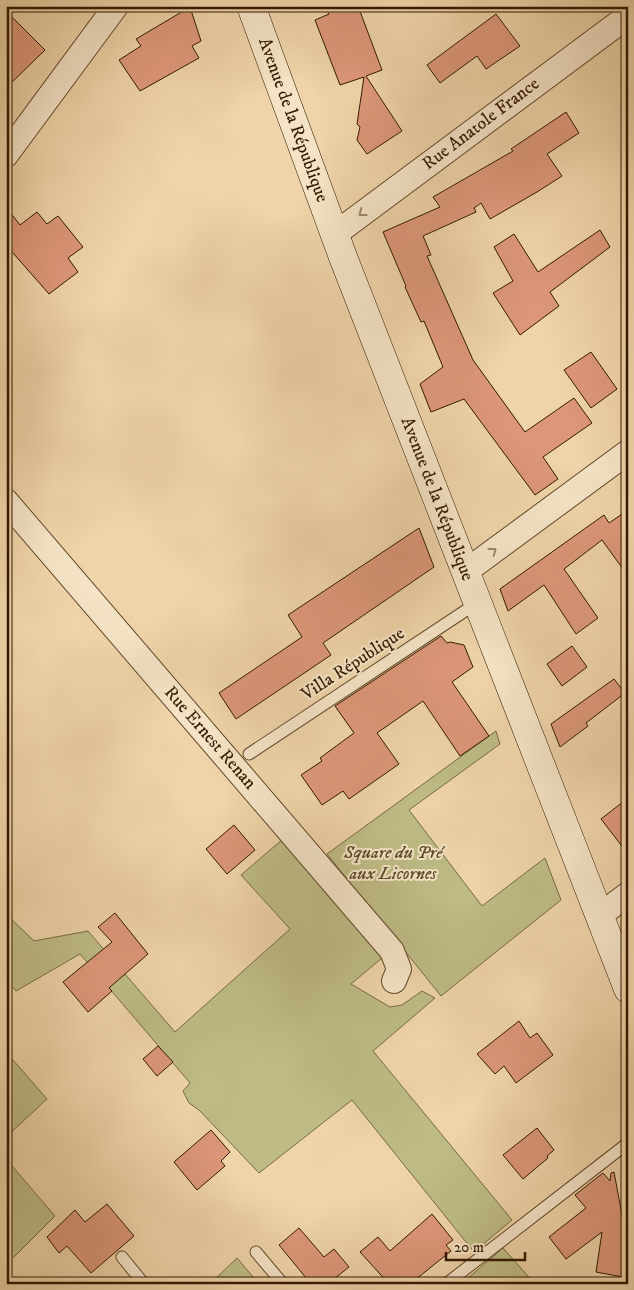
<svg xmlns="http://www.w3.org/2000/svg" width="634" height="1290" font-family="'IM FELL DW Pica',serif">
  <rect width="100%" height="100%" fill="#eed4a8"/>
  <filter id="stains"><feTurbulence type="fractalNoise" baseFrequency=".004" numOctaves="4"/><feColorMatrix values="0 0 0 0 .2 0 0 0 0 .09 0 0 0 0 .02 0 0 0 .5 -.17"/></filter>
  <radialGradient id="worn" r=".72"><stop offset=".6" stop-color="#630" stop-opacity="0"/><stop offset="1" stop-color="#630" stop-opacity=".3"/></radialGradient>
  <g fill="#bebb84" stroke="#786a42">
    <path d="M 496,731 L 500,744 L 409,810 L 482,906 L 545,858 L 561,900 L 441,996 L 327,854 Z"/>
    <path d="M 283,839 L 382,958 L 351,984 L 390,1007 L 402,1005 L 422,991 L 435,998 L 373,1051 L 512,1220 L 474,1252 L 352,1100 L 259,1173 L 199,1110 L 189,1103 L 183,1091 L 190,1083 L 80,954 L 16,991 L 6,979 L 6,914 L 34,941 L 88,931 L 175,1032 L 290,929 L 241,875 Z"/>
    <path d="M 6,1052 L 47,1099 L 6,1137 Z"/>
    <path d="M 6,1159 L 55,1216 L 6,1265 Z"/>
    <path d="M 503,1248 L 535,1284 L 461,1284 Z"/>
    <path d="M 237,1258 L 259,1284 L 210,1284 Z"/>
  </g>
  <g fill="#dc9778" stroke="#331900">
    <path d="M 323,6 L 358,6 L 382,70 L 366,76 L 402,131 L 367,154 L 357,140 L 360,127 L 357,124 L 364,77 L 340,85 L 315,20 L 329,14 Z"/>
    <path d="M 190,7 L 201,41 L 192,46 L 199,58 L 140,91 L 119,60 L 141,46 L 136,39 Z"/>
    <path d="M 6,11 L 45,50 L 6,88 Z"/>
    <path d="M 496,14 L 520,46 L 486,69 L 477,56 L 440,83 L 427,65 Z"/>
    <path d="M 566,112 L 579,133 L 547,154 L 562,176 L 537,192 L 490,219 L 481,203 L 474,208 L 476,212 L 423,236 L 431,255 L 427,256 L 473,360 L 525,432 L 574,398 L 592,423 L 543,457 L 558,479 L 535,495 L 464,399 L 431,412 L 420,384 L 443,367 L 424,321 L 421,322 L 405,287 L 406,286 L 383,232 L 440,207 L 433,197 L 513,151 L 511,149 Z"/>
    <path d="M 6,207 L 20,225 L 37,212 L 47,224 L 58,216 L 83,247 L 68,258 L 78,272 L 49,294 L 6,245 Z"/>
    <path d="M 600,230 L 610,247 L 550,292 L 559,306 L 520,335 L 493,293 L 513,281 L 494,247 L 514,234 L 538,272 Z"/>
    <path d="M 591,352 L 617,389 L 591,408 L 564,370 Z"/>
    <path d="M 628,510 L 628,576 L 602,540 L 564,569 L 598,618 L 576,634 L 544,585 L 508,611 L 500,589 L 604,515 L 609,523 Z"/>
    <path d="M 419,528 L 434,567 L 323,643 L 331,655 L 236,719 L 219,693 L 302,637 L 288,615 Z"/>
    <path d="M 441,636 L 447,643 L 450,642 L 464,645 L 473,667 L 452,682 L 489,736 L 460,756 L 423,701 L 377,733 L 399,764 L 349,799 L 343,791 L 322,805 L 301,775 L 322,761 L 320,758 L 354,733 L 335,706 Z"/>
    <path d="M 572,646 L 587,667 L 562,686 L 547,664 Z"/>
    <path d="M 614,679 L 625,693 L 586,723 L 588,726 L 560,747 L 551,724 Z"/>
    <path d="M 628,798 L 628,854 L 601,819 Z"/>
    <path d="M 234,825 L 255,850 L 227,874 L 206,849 Z"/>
    <path d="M 115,913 L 148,954 L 109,988 L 112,991 L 88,1012 L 63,982 L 112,942 L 98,927 Z"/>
    <path d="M 519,1021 L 530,1038 L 537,1033 L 553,1055 L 516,1083 L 504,1066 L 495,1074 L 477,1054 Z"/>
    <path d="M 158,1046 L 173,1062 L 157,1076 L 143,1059 Z"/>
    <path d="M 537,1128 L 554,1150 L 547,1156 L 548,1158 L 523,1179 L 503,1155 Z"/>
    <path d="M 211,1130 L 230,1152 L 221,1161 L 225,1166 L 197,1190 L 174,1162 Z"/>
    <path d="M 614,1172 L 625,1231 L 628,1232 L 628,1278 L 596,1272 L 602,1232 L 566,1259 L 549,1237 L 586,1208 L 575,1195 L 603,1173 L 610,1181 L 611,1173 Z"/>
    <path d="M 107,1204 L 134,1236 L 91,1273 L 67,1246 L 59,1253 L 47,1237 L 75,1210 L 85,1222 Z"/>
    <path d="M 432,1214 L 453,1240 L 446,1245 L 451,1251 L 410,1284 L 389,1284 L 360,1252 L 378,1237 L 390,1251 Z"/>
    <path d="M 299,1228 L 324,1257 L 334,1249 L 349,1267 L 328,1284 L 311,1284 L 279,1245 Z"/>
  </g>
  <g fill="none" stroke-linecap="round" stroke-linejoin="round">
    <defs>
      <g id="lane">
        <path d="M 249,754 L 477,603"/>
        <path d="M 256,1252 L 283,1284"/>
        <path d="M 122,1257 L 144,1284"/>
        <path d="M 446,1284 L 628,1143"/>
      </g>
      <g id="street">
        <path d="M 6,155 L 116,6"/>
        <path d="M 335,234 L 628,16"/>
        <path d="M 6,501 L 392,951 L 399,969 L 394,981"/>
        <path d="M 465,572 L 628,452"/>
        <path d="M 599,916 L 628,894"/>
      </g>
      <path id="secondary" d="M 251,6 L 343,257 L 628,989"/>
    </defs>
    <use href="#lane" stroke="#62482a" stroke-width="13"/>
    <use href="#street" stroke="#62482a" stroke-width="26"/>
    <use href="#secondary" stroke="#331900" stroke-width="29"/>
    <use href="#lane" stroke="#f4e3c6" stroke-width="11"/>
    <use href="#street" stroke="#f4e3c6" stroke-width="24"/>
    <use href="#secondary" stroke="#f4e3c6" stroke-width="28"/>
  </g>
  <defs><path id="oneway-chevron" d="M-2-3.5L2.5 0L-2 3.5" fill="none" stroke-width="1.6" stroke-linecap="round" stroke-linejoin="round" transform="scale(1.25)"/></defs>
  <g stroke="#9d886d">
    <use href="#oneway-chevron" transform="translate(362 213) rotate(143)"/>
    <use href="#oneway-chevron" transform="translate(493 551) rotate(-37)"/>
  </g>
  <g text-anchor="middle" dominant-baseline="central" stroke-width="4" stroke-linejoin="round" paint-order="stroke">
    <g font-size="18" fill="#331900" stroke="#f4e3c6">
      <text transform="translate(293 120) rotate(70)">Avenue de la République</text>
      <text transform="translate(481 124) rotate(-37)">Rue Anatole France</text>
      <text transform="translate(437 499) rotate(69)">Avenue de la République</text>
      <text transform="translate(353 664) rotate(-33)">Villa République</text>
      <text transform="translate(210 738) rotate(49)">Rue Ernest Renan</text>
    </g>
    <g font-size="18" font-style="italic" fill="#5d4a28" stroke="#f4e3c6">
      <text x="393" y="853">Square du Pré<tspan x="393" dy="21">aux Licornes</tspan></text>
    </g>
  </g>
  <rect width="634" height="1290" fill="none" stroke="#eed4a8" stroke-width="25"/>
  <rect x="8" y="8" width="619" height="1275" fill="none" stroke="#331900" stroke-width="2.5"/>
  <rect x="12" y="12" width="609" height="1265" fill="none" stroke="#331900"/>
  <path d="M446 1252v8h79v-8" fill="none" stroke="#331900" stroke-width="2.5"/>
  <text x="454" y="1252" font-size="15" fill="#331900" stroke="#f4e3c6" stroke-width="4" paint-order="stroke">20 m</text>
  <rect width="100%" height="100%" filter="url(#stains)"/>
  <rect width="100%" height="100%" fill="url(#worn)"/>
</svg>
